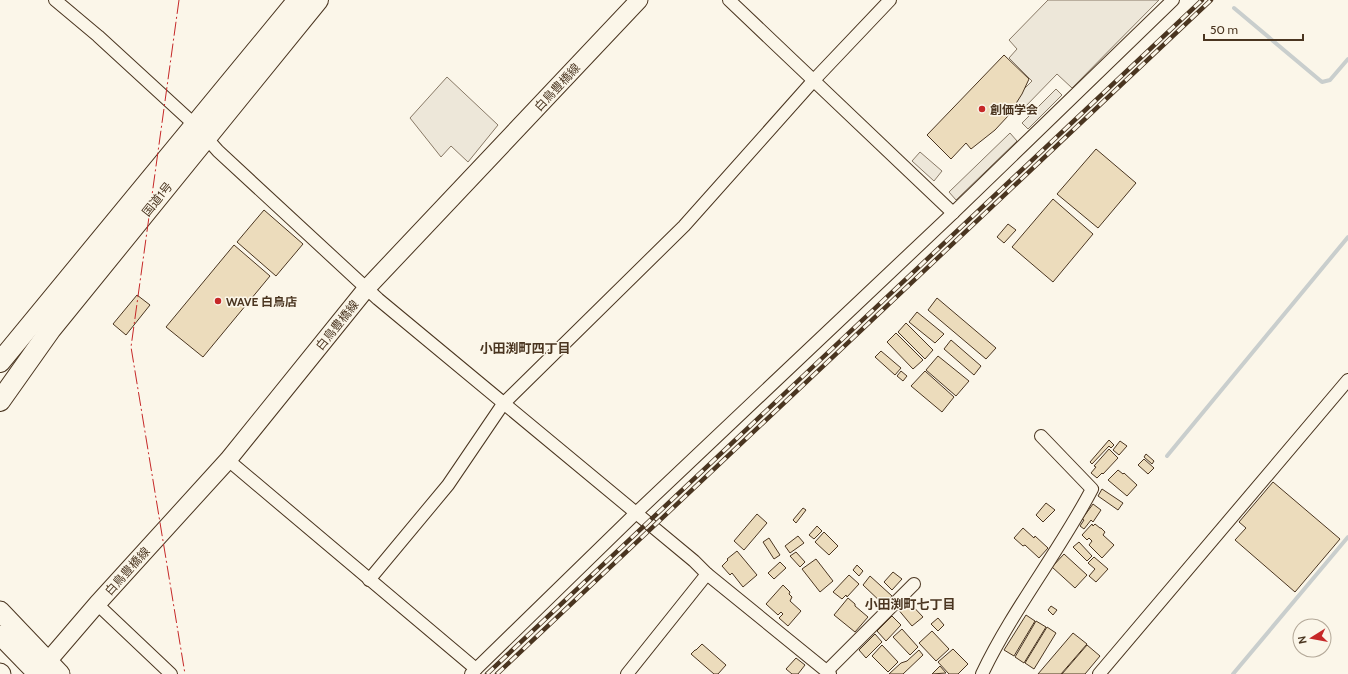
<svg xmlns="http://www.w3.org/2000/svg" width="1348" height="674" font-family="Cabin,'Noto Sans JP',sans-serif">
  <rect width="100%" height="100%" fill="#fbf6e9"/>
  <g fill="#ede7d9" stroke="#887966">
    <path d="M 1048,0 L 1159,0 L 1072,88 L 1057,74 L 1023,109 L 1013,100 L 1032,81 L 1009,58 L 1017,49 L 1009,40 Z"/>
    <path d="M 447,77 L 498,125 L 468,162 L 451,146 L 441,157 L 410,118 Z"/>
    <path d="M 1056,89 L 1062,95 L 1028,129 L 1022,123 Z"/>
    <path d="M 1010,133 L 1017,141 L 956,200 L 949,192 Z"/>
    <path d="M 920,152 L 942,171 L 934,181 L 912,161 Z"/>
  </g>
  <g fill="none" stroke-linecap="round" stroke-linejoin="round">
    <g stroke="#c9cecd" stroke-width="4">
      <path d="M 1234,8 L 1322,82 L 1330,80 L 1348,59"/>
      <path d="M 1167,456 L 1348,237"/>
      <path d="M 1233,674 L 1348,537"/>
    </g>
  </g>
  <g fill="#ecdcbc" stroke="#4a3520">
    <path d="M 1004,55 L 1029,79 L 1022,94 L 1008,116 L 995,130 L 971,149 L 966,143 L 951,159 L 927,135 Z"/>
    <path d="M 1096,149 L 1136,183 L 1098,228 L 1057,194 Z"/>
    <path d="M 1053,199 L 1093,234 L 1053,282 L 1012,247 Z"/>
    <path d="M 264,210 L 303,244 L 276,276 L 237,242 Z"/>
    <path d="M 1008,224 L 1016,230 L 1004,243 L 997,237 Z"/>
    <path d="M 234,245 L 270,276 L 203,357 L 166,327 Z"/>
    <path d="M 137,295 L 150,305 L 126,335 L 113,324 Z"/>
    <path d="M 937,298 L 996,348 L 986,359 L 928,310 Z"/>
    <path d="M 917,312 L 944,334 L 935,343 L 909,322 Z"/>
    <path d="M 906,323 L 933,350 L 925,359 L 898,332 Z"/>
    <path d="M 896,333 L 923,360 L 913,369 L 887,342 Z"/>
    <path d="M 951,340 L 981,366 L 974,375 L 944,349 Z"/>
    <path d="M 881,351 L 901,368 L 895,375 L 875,357 Z"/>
    <path d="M 938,356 L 969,381 L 956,396 L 926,370 Z"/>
    <path d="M 901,371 L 907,376 L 903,381 L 897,376 Z"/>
    <path d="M 925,371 L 954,397 L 942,412 L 911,386 Z"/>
    <path d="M 1109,440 L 1114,445 L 1111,448 L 1109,446 L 1092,464 L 1090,462 Z"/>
    <path d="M 1120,441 L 1127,446 L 1119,455 L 1113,450 Z"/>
    <path d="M 1109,449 L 1118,458 L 1103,474 L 1102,473 L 1097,478 L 1091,473 L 1096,467 L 1094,466 Z"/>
    <path d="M 1146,454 L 1154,461 L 1152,464 L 1144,457 Z"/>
    <path d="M 1144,459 L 1154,468 L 1148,474 L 1138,465 Z"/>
    <path d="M 1118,470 L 1123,474 L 1124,473 L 1137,485 L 1127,496 L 1108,480 Z"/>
    <path d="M 1273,482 L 1340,539 L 1295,592 L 1235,540 L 1246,528 L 1239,522 Z"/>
    <path d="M 1102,489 L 1123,503 L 1118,510 L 1098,496 Z"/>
    <path d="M 1046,503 L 1055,510 L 1043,522 L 1036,515 Z"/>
    <path d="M 1093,504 L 1101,510 L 1093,522 L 1091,520 L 1084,529 L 1080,526 L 1084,520 L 1082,519 Z"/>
    <path d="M 803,508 L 806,510 L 796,523 L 793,520 Z"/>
    <path d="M 757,514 L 767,523 L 744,550 L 734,541 Z"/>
    <path d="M 1092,524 L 1093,526 L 1095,524 L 1100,528 L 1101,528 L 1105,532 L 1103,535 L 1114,545 L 1102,558 L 1089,545 L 1092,541 L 1089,538 L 1087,540 L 1082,535 Z"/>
    <path d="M 817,526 L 822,531 L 814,539 L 809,535 Z"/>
    <path d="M 1023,528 L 1034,538 L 1035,536 L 1048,548 L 1039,558 L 1025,545 L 1023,546 L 1014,538 Z"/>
    <path d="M 824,532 L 838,546 L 829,555 L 815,542 Z"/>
    <path d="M 798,536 L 804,543 L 790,553 L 785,546 Z"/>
    <path d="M 769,538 L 780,555 L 774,559 L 763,542 Z"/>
    <path d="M 1079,542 L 1092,556 L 1087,561 L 1073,547 Z"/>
    <path d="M 737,551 L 757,575 L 743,587 L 732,573 L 730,575 L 722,566 L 728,560 L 727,559 Z"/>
    <path d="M 796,552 L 805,562 L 800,567 L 790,556 Z"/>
    <path d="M 1064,554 L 1087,575 L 1075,588 L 1052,567 Z"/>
    <path d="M 1094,557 L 1108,569 L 1096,582 L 1089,576 L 1095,569 L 1088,563 Z"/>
    <path d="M 816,559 L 833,581 L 820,592 L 802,569 Z"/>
    <path d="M 780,562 L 786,568 L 774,579 L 768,573 Z"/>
    <path d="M 857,565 L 863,571 L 859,576 L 853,570 Z"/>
    <path d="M 893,572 L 902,579 L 892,590 L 884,582 Z"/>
    <path d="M 849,575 L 859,584 L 847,597 L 846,595 L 842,599 L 833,592 Z"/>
    <path d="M 870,576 L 892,596 L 884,605 L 863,585 Z"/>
    <path d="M 783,585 L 790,592 L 789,594 L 792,597 L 790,601 L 801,611 L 788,626 L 779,618 L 783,614 L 781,612 L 778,615 L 766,604 Z"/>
    <path d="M 848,598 L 855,604 L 855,606 L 868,617 L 855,632 L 834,615 Z"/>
    <path d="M 907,600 L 923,617 L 912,626 L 897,608 Z"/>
    <path d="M 1051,606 L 1057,610 L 1053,615 L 1048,610 Z"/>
    <path d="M 1026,615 L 1035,621 L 1014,656 L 1004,650 Z"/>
    <path d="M 892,616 L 901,625 L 886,641 L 877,631 Z"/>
    <path d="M 938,618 L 944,625 L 938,631 L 931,624 Z"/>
    <path d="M 1036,621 L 1046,627 L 1024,663 L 1015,657 Z"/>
    <path d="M 1047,627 L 1056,633 L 1034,669 L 1025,663 Z"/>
    <path d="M 902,629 L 918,647 L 910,655 L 893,637 Z"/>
    <path d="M 932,631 L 949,649 L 936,661 L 919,643 Z"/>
    <path d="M 1073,633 L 1087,644 L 1061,674 L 1038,674 Z"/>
    <path d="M 875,634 L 882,642 L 866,658 L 859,650 Z"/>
    <path d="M 702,644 L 726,665 L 718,674 L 714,674 L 691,654 L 695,650 L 696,650 Z"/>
    <path d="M 882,645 L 898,662 L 888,672 L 872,656 Z"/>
    <path d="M 1087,645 L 1100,656 L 1085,674 L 1062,674 Z"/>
    <path d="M 953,649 L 968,664 L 958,674 L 949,674 L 938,662 Z"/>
    <path d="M 919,650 L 923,655 L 903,674 L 889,674 L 901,663 L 907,661 Z"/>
    <path d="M 796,658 L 805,665 L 798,674 L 792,674 L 786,669 Z"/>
    <path d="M 940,666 L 946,673 L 932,674 Z"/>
  </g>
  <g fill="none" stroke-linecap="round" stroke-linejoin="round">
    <defs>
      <g id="minor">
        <path d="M 55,0 L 98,36 L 195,125 L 218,151 L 378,299 L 694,561 L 707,574 L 830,674"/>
        <path d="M 729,0 L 953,213"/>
        <path d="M 228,460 L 476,669 L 471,674"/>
        <path d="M 369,580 L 448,485 L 503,404 L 684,226 L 814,80 L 890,0"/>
        <path d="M 97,604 L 171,674"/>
        <path d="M 476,669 L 636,513 L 953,213 L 1173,0"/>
        <path d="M 827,671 L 914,584"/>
        <path d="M 627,674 L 707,574"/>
        <path d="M 982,674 C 1013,609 1059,552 1092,489 L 1041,436"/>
        <path d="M 1099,674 L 1348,380"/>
      </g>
      <path id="secondary" d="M 48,661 L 97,604 L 228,460 L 366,289 L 639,0"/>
      <g id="primary">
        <path d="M 0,611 L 60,674"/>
        <path d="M 0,635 L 38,674"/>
        <path d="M 0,673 L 1,674"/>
      </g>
      <g id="trunk">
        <path d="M 0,362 L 298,0"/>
        <path d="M 0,401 L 51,329 L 318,0"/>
      </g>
    </defs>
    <use href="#minor" stroke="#4a3520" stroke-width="14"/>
    <use href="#secondary" stroke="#4a3520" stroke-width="19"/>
    <use href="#primary" stroke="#4a3520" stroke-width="21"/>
    <use href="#trunk" stroke="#4a3520" stroke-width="22"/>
    <use href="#minor" stroke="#fbf6e9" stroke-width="12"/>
    <use href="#secondary" stroke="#fbf6e9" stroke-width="17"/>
    <use href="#primary" stroke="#fbf6e9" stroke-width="19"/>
    <use href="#trunk" stroke="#fbf6e9" stroke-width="20"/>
    <defs>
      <g id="rail">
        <path d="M 487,674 L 1202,0"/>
        <path d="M 497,674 L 1211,0"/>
      </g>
    </defs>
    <use href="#rail" stroke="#4a3520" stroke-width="4.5"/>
    <use href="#rail" stroke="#fbf6e9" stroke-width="3" stroke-dasharray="9" stroke-linecap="butt"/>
    <path stroke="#c62828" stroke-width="1" stroke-dasharray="14 3 2 3" stroke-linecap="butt" d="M 179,0 L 131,347 L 185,674"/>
  </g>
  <g fill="#c62828" stroke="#fbf6e9" stroke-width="1.5">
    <circle cx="982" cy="109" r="4"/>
    <circle cx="218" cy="301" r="4"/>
  </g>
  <g text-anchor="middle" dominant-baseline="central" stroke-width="3" stroke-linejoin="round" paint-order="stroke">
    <g font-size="12" fill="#4a3520" stroke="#fbf6e9">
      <text transform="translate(557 87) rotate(-47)">白鳥豊橋線</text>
      <text transform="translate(157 199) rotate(-51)">国道1号</text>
      <text transform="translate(337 325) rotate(-51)">白鳥豊橋線</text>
      <text transform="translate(127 571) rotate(-48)">白鳥豊橋線</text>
    </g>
    <g font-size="12" font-weight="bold" fill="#4a3520" stroke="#fbf6e9" text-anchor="start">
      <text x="990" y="109">創価学会</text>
      <text x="226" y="301">WAVE 白鳥店</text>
    </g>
    <g font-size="13" font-weight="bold" fill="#4a3520" stroke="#fbf6e9">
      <text x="525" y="348">小田渕町四丁目</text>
      <text x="910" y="604">小田渕町七丁目</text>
    </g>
  </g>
  <g transform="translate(1312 638) rotate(259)"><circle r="19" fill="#fbf6e9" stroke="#b4a999"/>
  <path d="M0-3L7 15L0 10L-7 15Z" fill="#c62828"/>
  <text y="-6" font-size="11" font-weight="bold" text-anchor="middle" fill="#4a3520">N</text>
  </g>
  <path d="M1204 34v6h99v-6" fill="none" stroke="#4a3520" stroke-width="2"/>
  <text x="1210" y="34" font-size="12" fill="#4a3520" stroke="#fbf6e9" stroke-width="3" paint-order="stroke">50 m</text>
</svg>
